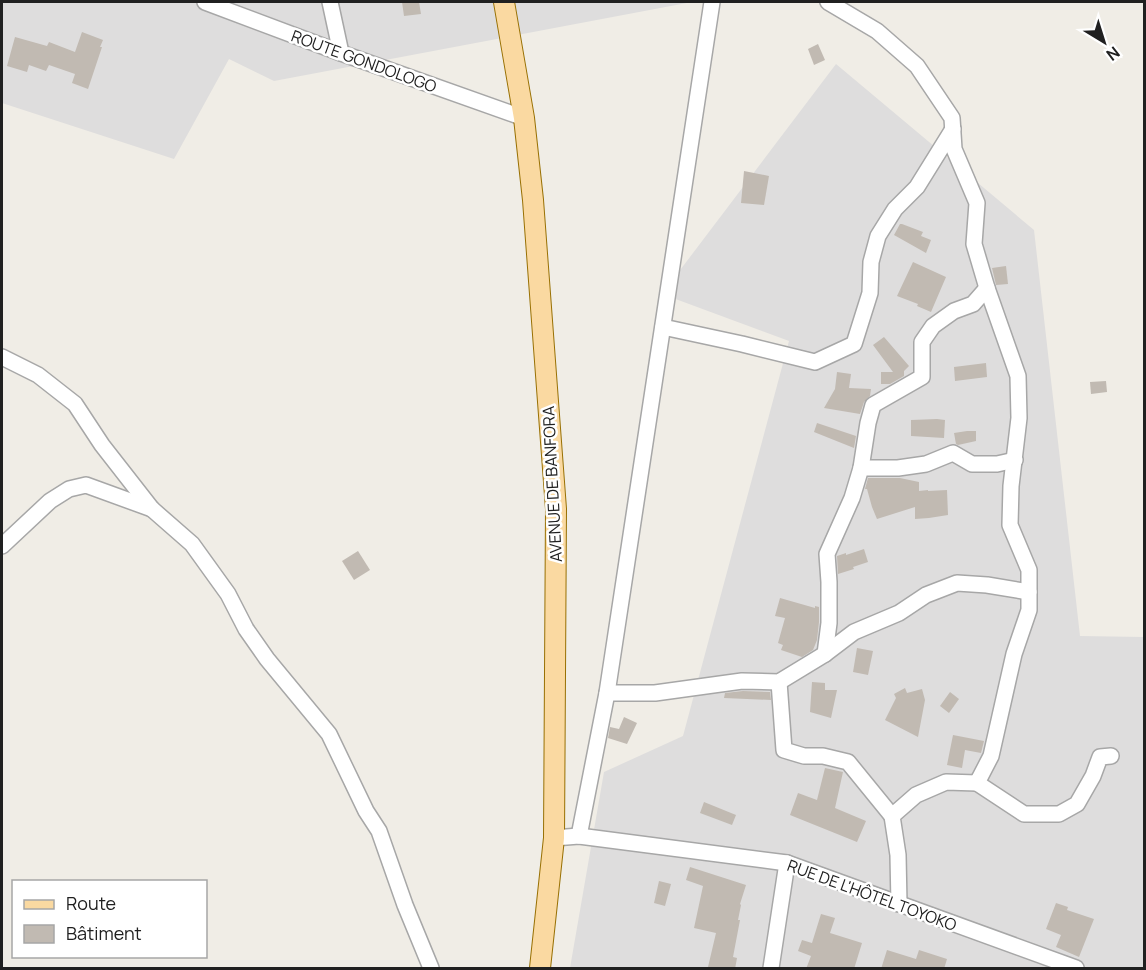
<svg xmlns="http://www.w3.org/2000/svg" width="1146" height="970" font-family="Manrope,sans-serif">
  <rect width="100%" height="100%" fill="#f0ede6"/>
  <g fill="#dedddd">
    <path d="M 2,2 L 692,2 L 274,81 L 229,59 L 174,159 L 2,103 Z"/>
    <path d="M 836,64 L 1034,230 L 1080,636 L 1144,637 L 1144,968 L 570,968 L 604,772 L 683,736 L 789,341 L 662,294 Z"/>
  </g>
  <g fill="#c1bab2">
    <path d="M 402,2 L 419,2 L 421,14 L 404,16 Z"/>
    <path d="M 82,32 L 103,40 L 100,47 L 102,47 L 88,89 L 72,83 L 75,74 L 49,65 L 46,71 L 29,65 L 27,72 L 7,66 L 15,37 L 47,46 L 49,42 L 75,52 Z"/>
    <path d="M 818,44 L 825,60 L 814,65 L 808,49 Z"/>
    <path d="M 744,171 L 769,176 L 764,205 L 741,203 Z"/>
    <path d="M 900,224 L 902,224 L 923,232 L 921,236 L 931,240 L 926,253 L 894,235 Z"/>
    <path d="M 913,262 L 946,277 L 931,312 L 917,306 L 918,304 L 897,296 Z"/>
    <path d="M 1006,266 L 1008,284 L 996,285 L 992,268 Z"/>
    <path d="M 884,337 L 909,366 L 904,371 L 904,376 L 890,384 L 881,384 L 881,372 L 893,372 L 873,345 Z"/>
    <path d="M 986,363 L 987,377 L 955,381 L 954,367 Z"/>
    <path d="M 837,372 L 851,374 L 849,388 L 871,389 L 870,396 L 864,402 L 860,414 L 824,408 L 835,389 Z"/>
    <path d="M 1106,381 L 1107,392 L 1091,394 L 1090,382 Z"/>
    <path d="M 937,419 L 945,420 L 944,438 L 911,436 L 911,420 Z"/>
    <path d="M 817,423 L 856,436 L 854,448 L 814,432 Z"/>
    <path d="M 967,431 L 976,431 L 976,441 L 958,445 L 956,444 L 954,433 Z"/>
    <path d="M 868,478 L 900,478 L 919,482 L 919,491 L 928,490 L 928,491 L 947,490 L 948,515 L 929,518 L 915,519 L 915,507 L 877,519 L 872,507 L 867,489 L 865,489 Z"/>
    <path d="M 864,549 L 868,562 L 853,567 L 854,569 L 838,574 L 837,556 L 846,553 L 846,555 Z"/>
    <path d="M 358,551 L 370,570 L 354,580 L 342,561 Z"/>
    <path d="M 780,598 L 815,608 L 815,606 L 819,607 L 819,622 L 817,640 L 813,650 L 802,657 L 781,650 L 783,645 L 778,643 L 785,618 L 775,616 Z"/>
    <path d="M 857,648 L 873,651 L 868,675 L 853,672 Z"/>
    <path d="M 812,682 L 825,683 L 825,690 L 837,690 L 831,718 L 810,712 Z"/>
    <path d="M 905,688 L 907,693 L 922,689 L 925,700 L 918,737 L 885,720 L 896,698 L 894,694 Z"/>
    <path d="M 743,691 L 770,692 L 771,700 L 724,698 L 725,693 Z"/>
    <path d="M 950,692 L 959,699 L 949,713 L 940,706 Z"/>
    <path d="M 624,717 L 637,723 L 627,744 L 608,738 L 610,727 L 619,729 Z"/>
    <path d="M 953,735 L 984,741 L 981,753 L 965,750 L 962,768 L 947,765 Z"/>
    <path d="M 825,768 L 843,772 L 835,808 L 866,821 L 857,842 L 790,815 L 798,793 L 817,800 Z"/>
    <path d="M 704,802 L 736,815 L 732,825 L 700,813 Z"/>
    <path d="M 690,867 L 746,885 L 740,904 L 741,905 L 738,920 L 740,920 L 733,957 L 737,958 L 735,969 L 716,969 L 708,967 L 716,933 L 694,928 L 703,886 L 686,880 Z"/>
    <path d="M 659,881 L 671,884 L 665,906 L 654,903 Z"/>
    <path d="M 1056,903 L 1068,907 L 1067,910 L 1094,919 L 1079,957 L 1056,947 L 1061,935 L 1046,929 Z"/>
    <path d="M 821,914 L 835,918 L 830,933 L 862,943 L 854,969 L 806,969 L 811,956 L 798,951 L 802,940 L 812,943 Z"/>
    <path d="M 887,950 L 916,959 L 919,950 L 947,959 L 944,969 L 881,969 Z"/>
  </g>
  <g fill="none" stroke-linecap="round" stroke-linejoin="round">
    <defs>
      <g id="minor">
        <path d="M 205,2 L 341,53 L 524,118"/>
        <path d="M 330,2 L 341,53"/>
        <path d="M 828,2 L 877,31 L 917,66 L 952,118 L 954,149 L 977,203 L 974,244 L 987,288 L 1018,376 L 1019,418 L 1011,486 L 1010,525 L 1029,570 L 1029,610 L 1014,654 L 991,756 L 977,783 L 946,782 L 916,795 L 892,816 L 898,855 L 899,904"/>
        <path d="M 663,327 L 742,344 L 815,362 L 854,344 L 870,293 L 871,262 L 878,236 L 895,209 L 917,187 L 953,129"/>
        <path d="M 2,357 L 38,375 L 75,404 L 102,445 L 152,509 L 192,544 L 228,594 L 246,629 L 267,659 L 329,734 L 366,811 L 379,831 L 405,905 L 431,968"/>
        <path d="M 861,468 L 868,423 L 873,405 L 922,377 L 922,342 L 933,326 L 954,311 L 973,304 L 987,288"/>
        <path d="M 2,546 L 50,501 L 69,489 L 86,485 L 152,509"/>
        <path d="M 825,654 L 829,623 L 829,582 L 827,554 L 852,498 L 861,468 L 898,468 L 926,464 L 953,453 L 972,464 L 997,464 L 1015,460"/>
        <path d="M 779,682 L 784,750 L 804,756 L 823,756 L 848,762 L 892,816"/>
        <path d="M 607,693 L 655,693 L 742,681 L 779,682 L 825,654 L 854,632 L 899,613 L 926,595 L 957,583 L 987,585 L 1029,592"/>
        <path d="M 977,783 L 1024,814 L 1059,814 L 1077,804 L 1093,776 L 1100,757 L 1111,756"/>
        <path d="M 579,836 L 607,693 L 712,2"/>
        <path d="M 554,838 L 579,836 L 787,863 L 1076,968"/>
        <path d="M 771,968 L 787,863"/>
      </g>
      <path id="major" d="M 504,2 L 524,118 L 533,200 L 556,509 L 554,838 L 540,968"/>
    </defs>
    <use href="#minor" stroke="#a7a7a7" stroke-width="18"/>
    <use href="#major" stroke="#987003" stroke-width="22"/>
    <use href="#minor" stroke="#fff" stroke-width="15"/>
    <use href="#major" stroke="#fad9a1" stroke-width="20"/>
  </g>
  <g text-anchor="middle" dominant-baseline="central" stroke-width="5" stroke-linejoin="round" paint-order="stroke">
    <g font-size="16" fill="#202020" stroke="#fff">
      <text transform="translate(364 61) rotate(20)">ROUTE GONDOLOGO</text>
      <text transform="translate(552 484) rotate(-93)">AVENUE DE BANFORA</text>
      <text transform="translate(872 895) rotate(20)">RUE DE L'HÔTEL TOYOKO</text>
    </g>
  </g>
  <rect width="1146" height="970" fill="none" stroke="#202020" stroke-width="6"/>
  <rect x="12" y="880" width="195" height="78" fill="#ffffff" stroke="#a6a6a6" stroke-width="1.5"/>
  <rect x="24" y="900" width="30" height="9" fill="#fad9a1" stroke="#a6a6a6" stroke-width="1.5"/>
  <text x="66" y="910" font-size="18" fill="#202020">Route</text>
  <rect x="24" y="925" width="30" height="18" fill="#c1bab2" stroke="#a6a6a6" stroke-width="1.5"/>
  <text x="66" y="940" font-size="18" fill="#202020">Bâtiment</text>
  <g transform="translate(1104 42) rotate(142)" stroke="#ffffff" stroke-width="4.5" paint-order="stroke">
  <path d="M0-4.5L10 22L0 15L-10 22Z" fill="#202020"/>
  <text y="-9" font-size="16" font-weight="bold" text-anchor="middle" fill="#202020">N</text>
  </g>
</svg>
